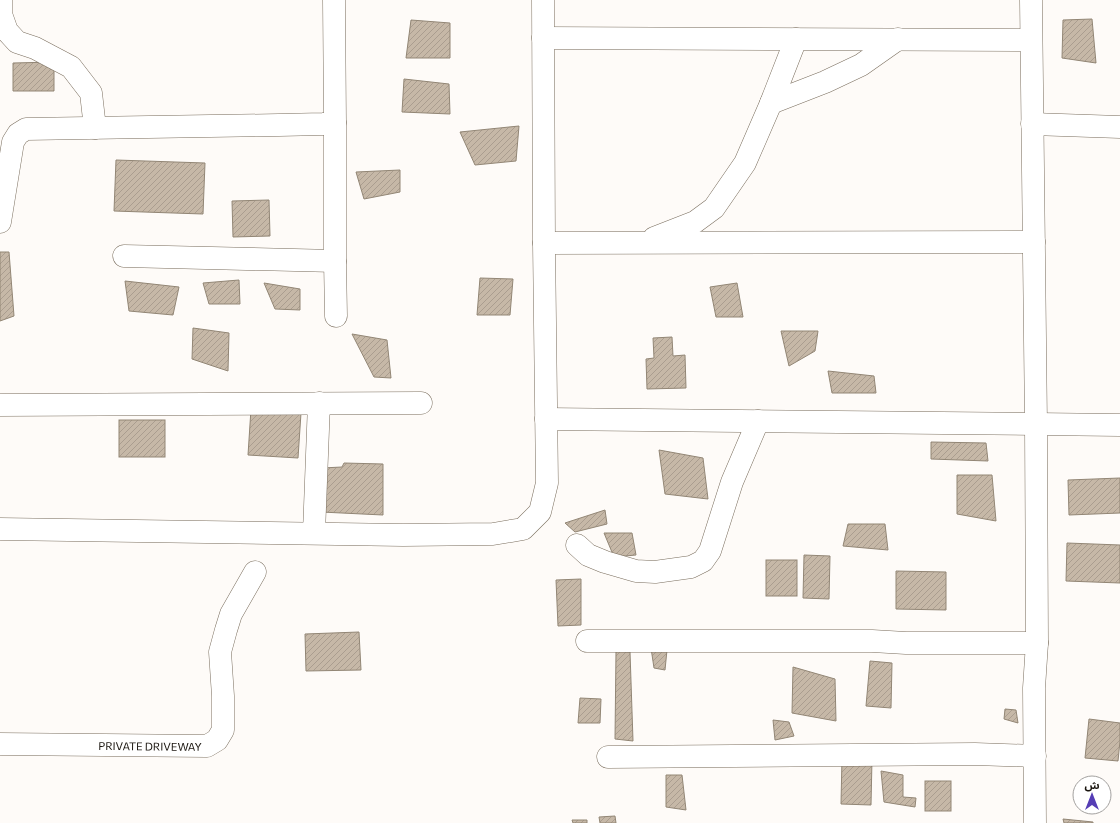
<svg xmlns="http://www.w3.org/2000/svg" width="1120" height="823" font-family="Commissioner,'Noto Sans Arabic',sans-serif">
  <defs>
    <pattern id="building-hatch" width="6" height="6" patternUnits="userSpaceOnUse"><rect width="6" height="6" fill="#c6b8a7"/><path d="M-1 1l2-2M0 6l6-6M5 7l2-2" fill="none" stroke="#aa9d8f"/></pattern>
  </defs>
  <rect width="100%" height="100%" fill="#fefbf8"/>
  <g fill="url(#building-hatch)" stroke="#928675">
    <path d="M 1092,19 L 1096,63 L 1062,58 L 1063,20 Z"/>
    <path d="M 411,20 L 450,23 L 450,58 L 406,58 Z"/>
    <path d="M 54,62 L 54,91 L 13,91 L 13,63 Z"/>
    <path d="M 404,79 L 449,84 L 450,114 L 402,112 Z"/>
    <path d="M 519,126 L 516,161 L 475,165 L 460,132 Z"/>
    <path d="M 116,160 L 205,163 L 203,214 L 114,211 Z"/>
    <path d="M 400,170 L 400,192 L 364,199 L 356,172 Z"/>
    <path d="M 269,200 L 270,236 L 233,237 L 232,201 Z"/>
    <path d="M 0,252 L 9,252 L 14,316 L 0,321 Z"/>
    <path d="M 480,278 L 513,279 L 510,315 L 477,315 Z"/>
    <path d="M 239,280 L 240,304 L 209,304 L 203,283 Z"/>
    <path d="M 125,281 L 179,287 L 173,315 L 129,311 Z"/>
    <path d="M 264,283 L 300,289 L 300,310 L 275,309 Z"/>
    <path d="M 737,283 L 743,317 L 716,317 L 710,287 Z"/>
    <path d="M 193,328 L 229,333 L 228,371 L 192,359 Z"/>
    <path d="M 781,331 L 818,331 L 815,351 L 789,366 Z"/>
    <path d="M 352,334 L 387,340 L 391,378 L 374,377 Z"/>
    <path d="M 672,337 L 673,356 L 685,355 L 686,388 L 647,389 L 646,359 L 654,358 L 653,338 Z"/>
    <path d="M 828,371 L 874,376 L 876,393 L 832,393 Z"/>
    <path d="M 251,409 L 301,413 L 298,458 L 248,455 Z"/>
    <rect x="119" y="420" width="46" height="37"/>
    <path d="M 931,442 L 986,443 L 988,461 L 931,459 Z"/>
    <path d="M 659,450 L 703,458 L 708,499 L 665,494 Z"/>
    <path d="M 344,463 L 383,464 L 383,515 L 321,512 L 322,468 L 342,467 Z"/>
    <path d="M 957,475 L 992,475 L 996,521 L 957,514 Z"/>
    <path d="M 1120,478 L 1120,513 L 1069,515 L 1068,480 Z"/>
    <path d="M 605,510 L 607,524 L 575,532 L 565,523 Z"/>
    <path d="M 848,524 L 885,524 L 888,550 L 843,546 Z"/>
    <path d="M 604,533 L 632,533 L 636,555 L 614,557 Z"/>
    <path d="M 1067,543 L 1120,545 L 1120,583 L 1066,581 Z"/>
    <path d="M 804,555 L 830,556 L 829,599 L 803,598 Z"/>
    <rect x="766" y="560" width="31" height="36"/>
    <path d="M 896,571 L 946,572 L 946,610 L 896,609 Z"/>
    <path d="M 581,579 L 581,625 L 558,626 L 556,580 Z"/>
    <path d="M 359,632 L 361,670 L 306,671 L 305,634 Z"/>
    <path d="M 651,648 L 667,650 L 665,670 L 654,668 Z"/>
    <path d="M 616,651 L 630,652 L 633,741 L 615,739 Z"/>
    <path d="M 870,661 L 892,663 L 891,708 L 866,706 Z"/>
    <path d="M 793,667 L 835,679 L 836,721 L 792,713 Z"/>
    <path d="M 580,698 L 601,699 L 600,723 L 578,723 Z"/>
    <path d="M 1005,709 L 1016,710 L 1018,723 L 1004,719 Z"/>
    <path d="M 1089,719 L 1120,723 L 1120,741 L 1118,761 L 1085,758 Z"/>
    <path d="M 773,720 L 789,722 L 794,736 L 775,740 Z"/>
    <path d="M 842,758 L 872,759 L 871,805 L 841,804 Z"/>
    <path d="M 881,771 L 903,775 L 903,797 L 916,798 L 915,807 L 884,802 Z"/>
    <path d="M 666,775 L 682,775 L 686,810 L 666,807 Z"/>
    <rect x="925" y="781" width="26" height="30"/>
    <path d="M 615,816 L 616,823 L 600,823 L 599,817 Z"/>
    <path d="M 1063,819 L 1093,822 L 1093,823 L 1064,823 Z"/>
    <path d="M 572,820 L 587,820 L 587,823 L 573,823 Z"/>
  </g>
  <g fill="none" stroke-linecap="round" stroke-linejoin="round">
    <defs>
      <g id="minor">
        <path d="M 1,0 L 1,14 L 7,31 L 17,42 L 35,48 L 71,67 L 91,93 L 95,128"/>
        <path d="M 543,38 L 1031,40"/>
        <path d="M 771,103 L 825,82 L 861,65 L 898,39"/>
        <path d="M 335,123 L 335,261 L 336,316"/>
        <path d="M 1032,124 L 1120,127"/>
        <path d="M 0,222 L 13,142 L 18,134 L 26,129 L 279,125 L 323,124 L 335,123 L 334,0"/>
        <path d="M 654,238 L 695,222 L 714,208 L 745,163 L 771,103 L 796,39"/>
        <path d="M 544,243 L 1034,242"/>
        <path d="M 124,256 L 335,261"/>
        <path d="M 0,405 L 421,403"/>
        <path d="M 546,419 L 1036,424 L 1031,0"/>
        <path d="M 0,529 L 403,535 L 493,534 L 523,529 L 540,512 L 547,483 L 544,243 L 543,0"/>
        <path d="M 314,533 L 319,403"/>
        <path d="M 577,545 L 588,555 L 605,562 L 636,571 L 655,572 L 691,567 L 703,561 L 710,551 L 732,482 L 758,421"/>
        <path d="M 587,641 L 872,641 L 906,643 L 1037,643"/>
        <path id="s1" d="M 0,744 L 207,746 L 217,740 L 223,730 L 223,696 L 220,652 L 226,630 L 231,614 L 255,572"/>
        <path d="M 608,757 L 975,754 L 1035,756"/>
        <path d="M 1035,823 L 1034,688 L 1037,643 L 1036,424 L 1120,425"/>
      </g>
    </defs>
    <use href="#minor" stroke="#7a6e5e" stroke-width="23"/>
    <use href="#minor" stroke="#fff" stroke-width="22"/>
  </g>
  <g text-anchor="middle" dominant-baseline="central" stroke-width="3.5" stroke-linejoin="round" paint-order="stroke">
    <g font-size="11" fill="#19140e" stroke="#fff">
      <text stroke="none"><textPath href="#s1" startOffset="150">PRIVATE DRIVEWAY</textPath></text>
    </g>
  </g>
  <g transform="translate(1092 795)"><circle r="19" fill="#ffffff" stroke="#a3a19f"/>
  <path d="M0-3L7 15L0 10L-7 15Z" fill="#553db5"/>
  <text y="-6" font-size="11" font-weight="bold" text-anchor="middle" fill="#19140e">ش</text>
  </g>
</svg>
